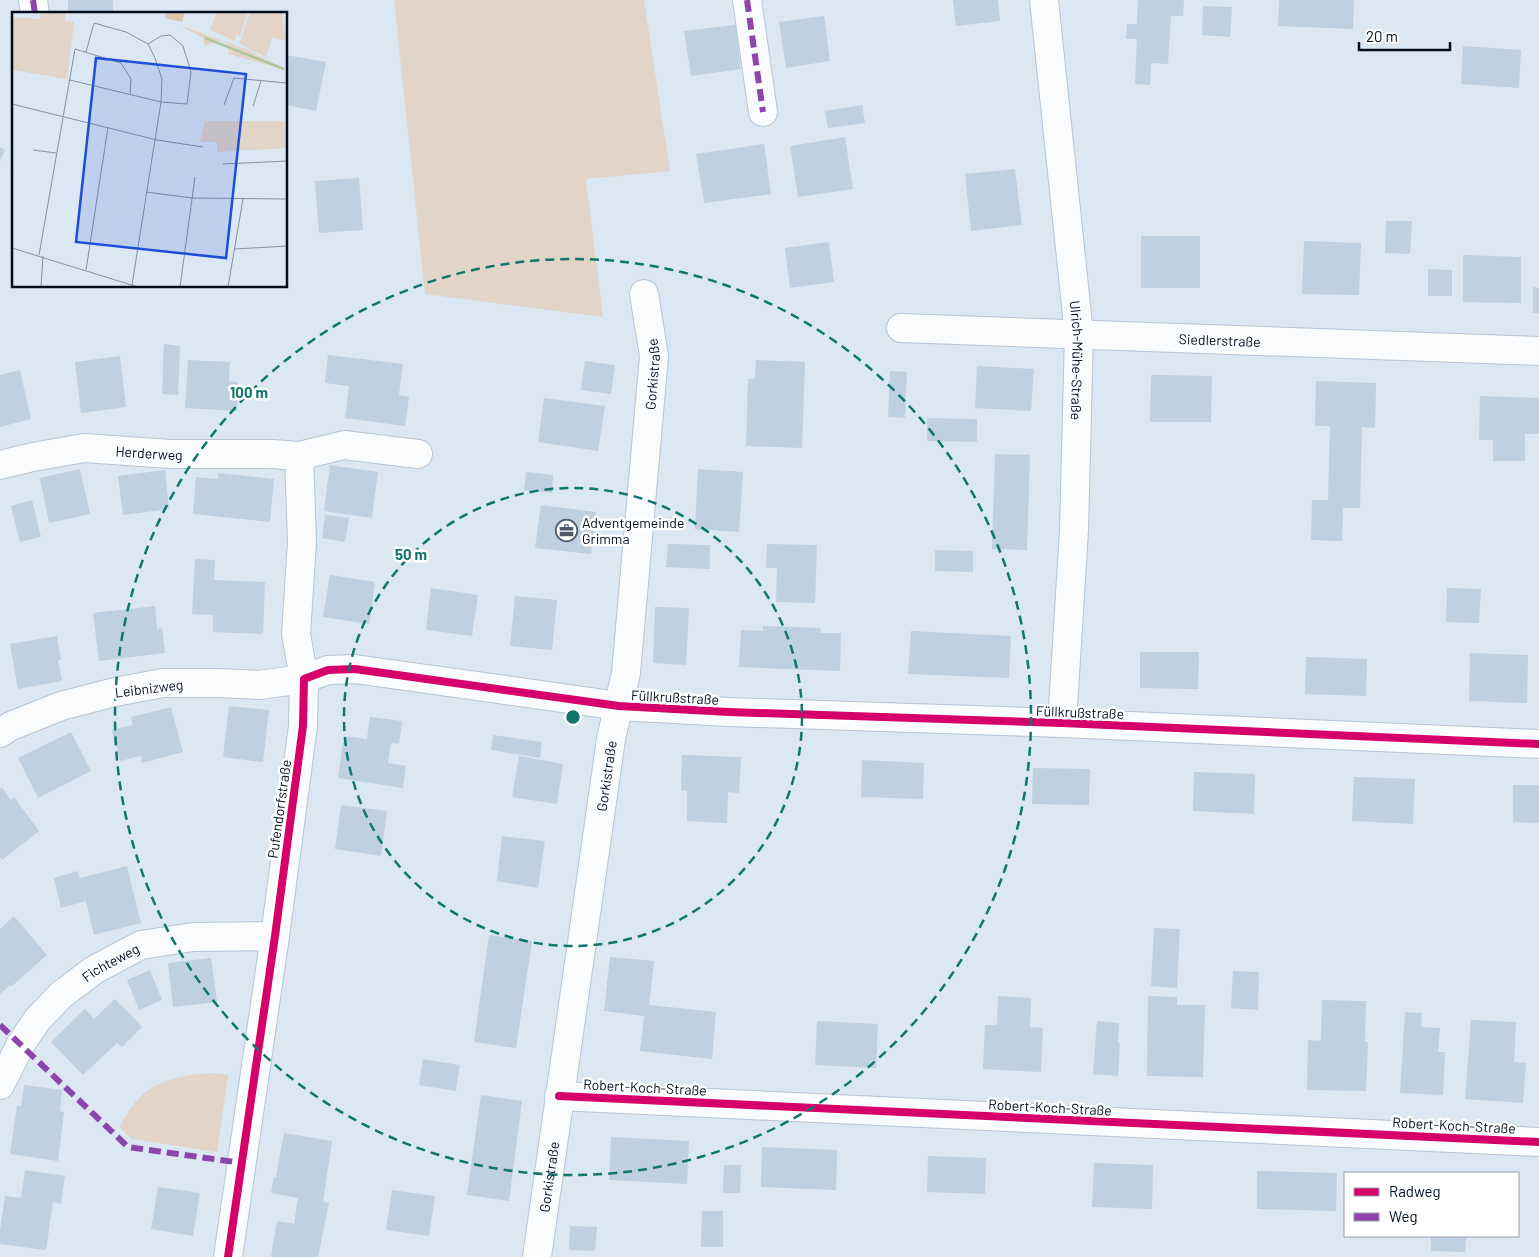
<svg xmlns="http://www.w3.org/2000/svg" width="1539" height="1257" font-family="Barlow,sans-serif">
  <rect width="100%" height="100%" fill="#dbe7f3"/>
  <g fill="#e2d4c6">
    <path d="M 394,0 L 644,0 L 670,171 L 586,179 L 603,317 L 425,294 Z"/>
    <path d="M 210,1073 L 228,1075 L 217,1152 L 132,1139 L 119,1127 C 125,1118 131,1106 139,1098 C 158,1079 185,1075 210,1073 Z"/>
  </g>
  <g fill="#bfd0e0">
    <rect x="68" y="0" width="45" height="14"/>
    <path d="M 953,0 L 998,0 L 1000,21 L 956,26 Z"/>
    <path d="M 1138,0 L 1184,0 L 1183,16 L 1171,16 L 1168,64 L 1151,63 L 1150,85 L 1135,84 L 1137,39 L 1126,39 L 1127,24 L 1137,24 Z"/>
    <path d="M 1279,0 L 1354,0 L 1353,29 L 1278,26 Z"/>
    <path d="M 1203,6 L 1232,7 L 1230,37 L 1202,35 Z"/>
    <path d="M 824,16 L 830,61 L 786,68 L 779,22 Z"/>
    <path d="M 736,25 L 741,69 L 691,76 L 684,31 Z"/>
    <path d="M 1463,46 L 1521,50 L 1519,88 L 1461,84 Z"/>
    <path d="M 286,55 L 326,62 L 316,111 L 286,105 Z"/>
    <path d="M 862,105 L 865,123 L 828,128 L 825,111 Z"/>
    <path d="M 845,137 L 853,189 L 798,197 L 790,146 Z"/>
    <path d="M 764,144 L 771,194 L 704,203 L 696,154 Z"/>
    <path d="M 0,147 L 5,150 L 0,161 Z"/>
    <path d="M 13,161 L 14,161 L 14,174 L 10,173 Z"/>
    <path d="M 1015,169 L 1022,225 L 971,231 L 965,174 Z"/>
    <path d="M 359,178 L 363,230 L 319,233 L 315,181 Z"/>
    <path d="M 1386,221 L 1412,221 L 1410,254 L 1385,253 Z"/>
    <rect x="1141" y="236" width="59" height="52"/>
    <path d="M 1304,241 L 1361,243 L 1359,295 L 1302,294 Z"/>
    <path d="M 829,242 L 834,282 L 790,288 L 785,248 Z"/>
    <path d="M 1463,255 L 1521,257 L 1521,303 L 1463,302 Z"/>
    <path d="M 1428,269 L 1452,270 L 1452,296 L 1428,296 Z"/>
    <path d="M 1533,287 L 1539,288 L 1539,313 L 1533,313 Z"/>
    <path d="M 164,344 L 180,346 L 178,395 L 162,394 Z"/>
    <path d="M 328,355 L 403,364 L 399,395 L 409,397 L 405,426 L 345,418 L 349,386 L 325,383 Z"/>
    <path d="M 120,356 L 126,407 L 81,413 L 75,362 Z"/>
    <path d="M 188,360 L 230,362 L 229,381 L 238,382 L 237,411 L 185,408 Z"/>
    <path d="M 756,360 L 805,362 L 802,448 L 746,446 L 748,379 L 755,379 Z"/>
    <path d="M 585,361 L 615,365 L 611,394 L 581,390 Z"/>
    <path d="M 977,366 L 1034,369 L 1031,411 L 975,408 Z"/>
    <path d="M 20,370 L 31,419 L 0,427 L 0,375 Z"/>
    <path d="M 890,371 L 907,372 L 905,418 L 888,417 Z"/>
    <path d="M 1151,375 L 1212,376 L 1211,422 L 1150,422 Z"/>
    <path d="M 1316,381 L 1376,383 L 1375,428 L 1362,427 L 1360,508 L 1343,508 L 1342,541 L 1311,540 L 1312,500 L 1328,500 L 1330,426 L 1315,426 Z"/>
    <path d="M 1480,396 L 1539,398 L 1539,434 L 1525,434 L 1525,461 L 1493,461 L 1493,440 L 1479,440 Z"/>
    <path d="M 544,398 L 605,406 L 598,451 L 538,442 Z"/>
    <path d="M 927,418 L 977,419 L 977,442 L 927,441 Z"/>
    <path d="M 995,454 L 1030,455 L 1027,550 L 992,549 Z"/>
    <path d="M 330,465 L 378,472 L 372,518 L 324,511 Z"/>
    <path d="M 80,469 L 90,514 L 49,523 L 40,478 Z"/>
    <path d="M 698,469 L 743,472 L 739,532 L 695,529 Z"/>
    <path d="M 165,470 L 169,509 L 123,515 L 118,476 Z"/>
    <path d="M 526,472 L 553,475 L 552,493 L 524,490 Z"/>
    <path d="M 218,473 L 274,479 L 270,522 L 193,514 L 196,477 L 218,479 Z"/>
    <path d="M 32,500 L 41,537 L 20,542 L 11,506 Z"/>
    <path d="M 541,505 L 596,512 L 591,554 L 535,548 Z"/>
    <path d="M 325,515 L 349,518 L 345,542 L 322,538 Z"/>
    <path d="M 668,544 L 710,545 L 710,569 L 666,567 Z"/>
    <path d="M 767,544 L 817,545 L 815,603 L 776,602 L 777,568 L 766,568 Z"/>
    <path d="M 935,550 L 973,551 L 973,572 L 935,571 Z"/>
    <path d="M 195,559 L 215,560 L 214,580 L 265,582 L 263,634 L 213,632 L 213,615 L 192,614 Z"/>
    <path d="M 330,575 L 375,582 L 369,624 L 323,617 Z"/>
    <path d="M 431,588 L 478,595 L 472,636 L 426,630 Z"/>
    <path d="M 1447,588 L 1481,589 L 1479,623 L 1446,622 Z"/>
    <path d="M 515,596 L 557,600 L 552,650 L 510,646 Z"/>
    <path d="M 155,606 L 157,629 L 162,628 L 165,653 L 99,661 L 93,613 Z"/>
    <path d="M 655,607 L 689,608 L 686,665 L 653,663 Z"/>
    <path d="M 763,626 L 821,628 L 820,633 L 841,633 L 840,671 L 739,667 L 741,630 L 763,631 Z"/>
    <path d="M 911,631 L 1011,636 L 1009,678 L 908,674 Z"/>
    <path d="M 57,636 L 61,660 L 58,660 L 62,681 L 18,689 L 10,644 Z"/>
    <path d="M 1140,652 L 1199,652 L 1198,689 L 1140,688 Z"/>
    <path d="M 1470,653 L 1528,655 L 1527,703 L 1469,701 Z"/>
    <path d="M 1306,657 L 1367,659 L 1366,696 L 1305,694 Z"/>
    <path d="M 229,706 L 269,710 L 263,762 L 223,757 Z"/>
    <path d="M 171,707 L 183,752 L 142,763 L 141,756 L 120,761 L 112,730 L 133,725 L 131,717 Z"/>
    <path d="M 370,717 L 402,721 L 399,744 L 391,743 L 388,763 L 406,766 L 403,788 L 338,778 L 344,736 L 367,739 Z"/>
    <path d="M 71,732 L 91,771 L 38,798 L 18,758 Z"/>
    <path d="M 493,735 L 542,742 L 540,758 L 491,750 Z"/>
    <path d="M 682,755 L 741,757 L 739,793 L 728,792 L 727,823 L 687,821 L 687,791 L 681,790 Z"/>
    <path d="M 519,756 L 563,764 L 557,804 L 512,797 Z"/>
    <path d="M 862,760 L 924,763 L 923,799 L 861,797 Z"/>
    <path d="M 1033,768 L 1090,769 L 1089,805 L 1032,804 Z"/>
    <path d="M 1194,772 L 1255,774 L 1254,814 L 1193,811 Z"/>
    <path d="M 1354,777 L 1415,779 L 1413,824 L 1352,821 Z"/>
    <path d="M 1513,785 L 1539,785 L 1539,823 L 1513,822 Z"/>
    <path d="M 2,787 L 11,800 L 14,797 L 39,831 L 2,860 L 0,857 L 0,789 Z"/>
    <path d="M 341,805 L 387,811 L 381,856 L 335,849 Z"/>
    <path d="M 502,836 L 545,841 L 538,888 L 497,881 Z"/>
    <path d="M 127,866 L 141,923 L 94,935 L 86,901 L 61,908 L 54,878 L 78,871 L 80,878 Z"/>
    <path d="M 14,916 L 47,955 L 12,986 L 10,985 L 0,994 L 0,929 Z"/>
    <path d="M 1154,928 L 1180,929 L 1177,988 L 1151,986 Z"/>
    <path d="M 489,935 L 532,941 L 516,1048 L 474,1042 Z"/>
    <path d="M 610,957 L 654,961 L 649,1005 L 716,1012 L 712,1059 L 640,1051 L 644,1016 L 604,1011 Z"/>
    <path d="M 211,958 L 217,1002 L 173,1007 L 168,963 Z"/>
    <path d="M 150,970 L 162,1000 L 139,1010 L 127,980 Z"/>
    <path d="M 1233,971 L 1259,972 L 1258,1010 L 1231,1008 Z"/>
    <path d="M 998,996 L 1031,998 L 1030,1027 L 1043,1028 L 1041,1072 L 983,1069 L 985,1025 L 997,1025 Z"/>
    <path d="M 1148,996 L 1177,997 L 1177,1005 L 1205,1005 L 1203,1077 L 1147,1076 Z"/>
    <path d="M 115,999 L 142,1027 L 122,1047 L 117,1043 L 83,1075 L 51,1042 L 85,1009 L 94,1019 Z"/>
    <path d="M 1322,1000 L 1366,1001 L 1365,1042 L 1368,1042 L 1366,1091 L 1307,1090 L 1308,1040 L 1321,1041 Z"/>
    <path d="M 1405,1012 L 1422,1013 L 1421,1027 L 1440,1028 L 1438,1052 L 1445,1052 L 1443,1095 L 1400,1093 Z"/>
    <path d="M 1471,1020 L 1516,1022 L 1514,1062 L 1526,1063 L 1523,1103 L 1465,1099 Z"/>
    <path d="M 817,1021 L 878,1024 L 876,1068 L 815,1065 Z"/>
    <path d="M 1097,1021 L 1119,1023 L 1118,1043 L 1120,1043 L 1118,1076 L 1093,1074 Z"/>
    <path d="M 423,1059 L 460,1065 L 456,1091 L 419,1085 Z"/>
    <path d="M 24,1085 L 62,1090 L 60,1111 L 64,1112 L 58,1161 L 10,1154 L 17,1106 L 21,1106 Z"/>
    <path d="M 481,1095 L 522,1101 L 509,1201 L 467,1195 Z"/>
    <path d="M 284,1133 L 332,1141 L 323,1202 L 329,1203 L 318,1257 L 271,1257 L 277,1221 L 294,1224 L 298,1198 L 271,1193 L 274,1177 L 276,1177 Z"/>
    <path d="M 611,1137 L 689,1141 L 687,1184 L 609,1180 Z"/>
    <path d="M 762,1147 L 837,1150 L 836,1190 L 761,1187 Z"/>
    <path d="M 928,1156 L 986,1158 L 985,1194 L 927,1192 Z"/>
    <path d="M 1094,1163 L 1153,1165 L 1152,1209 L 1092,1207 Z"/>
    <path d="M 724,1165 L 741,1165 L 740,1193 L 723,1193 Z"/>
    <path d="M 25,1170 L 65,1176 L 61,1204 L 53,1202 L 46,1250 L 0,1244 L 0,1230 L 5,1196 L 21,1198 Z"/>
    <path d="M 1257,1171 L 1337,1173 L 1336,1211 L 1257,1209 Z"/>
    <path d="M 158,1187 L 200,1193 L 193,1236 L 151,1229 Z"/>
    <path d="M 392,1190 L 435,1196 L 429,1236 L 386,1230 Z"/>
    <path d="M 702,1211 L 723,1211 L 723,1247 L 701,1247 Z"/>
    <path d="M 570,1226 L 597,1227 L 595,1251 L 569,1250 Z"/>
    <path d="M 1431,1236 L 1466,1236 L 1465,1252 L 1431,1251 Z"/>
  </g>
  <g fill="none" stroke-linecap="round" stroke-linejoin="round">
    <defs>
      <g id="minor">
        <path d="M 33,0 L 35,14"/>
        <path d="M 747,0 L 763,112"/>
        <path id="s1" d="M 1044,0 L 1079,334 L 1074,530 L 1062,723"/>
        <path id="s2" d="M 901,328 L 1539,351"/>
        <path d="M 299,456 L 344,445 L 418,454"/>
        <path id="s3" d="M 0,465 L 33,457 L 84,448 L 171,454 L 272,454 L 299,456 L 302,542 L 296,634 L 304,679 L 259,685 L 218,683 L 163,683 L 115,692 L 61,706 L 11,726 L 0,733"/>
        <path id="s4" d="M 0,1085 L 21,1044 L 37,1020 L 61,995 L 94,970 L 141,945 L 193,937 L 275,936"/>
        <path d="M 559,1096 L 1539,1142"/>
        <path d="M 228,1257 L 275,936 L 303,726 L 304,679 L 328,670 L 355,669 L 619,706 L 729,712 L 1062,723 L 1539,744"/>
        <path id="s5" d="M 537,1257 L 611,739 L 626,673 L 654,356 L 644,294"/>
      </g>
    </defs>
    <use href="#minor" stroke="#b5c5d4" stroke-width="30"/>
    <use href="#minor" stroke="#fafbfd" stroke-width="28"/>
    <g stroke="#8e44ad" stroke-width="6" stroke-dasharray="12 6" stroke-linecap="butt">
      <path d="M 33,0 L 35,14"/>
      <path d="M 747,0 L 763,112"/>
      <path d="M 0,1025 L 128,1147 L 242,1163"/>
    </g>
    <defs>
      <g id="cycleway">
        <path d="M 559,1096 L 1539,1142"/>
        <path d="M 228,1257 L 275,936 L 303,726 L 304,679 L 328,670 L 355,669 L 619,706 L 729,712 L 1062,723 L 1539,744"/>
      </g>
    </defs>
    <use href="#cycleway" stroke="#fff" stroke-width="11"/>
    <use href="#cycleway" stroke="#d6006c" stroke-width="8"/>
  </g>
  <g fill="none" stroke="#0f766e" stroke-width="2.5" stroke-dasharray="9 6">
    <circle cx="573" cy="717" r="229"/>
    <circle cx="573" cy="717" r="458"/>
  </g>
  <defs>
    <symbol id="office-ring" viewBox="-11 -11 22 22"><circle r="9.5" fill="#fff" stroke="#4d5969" stroke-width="1.5"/><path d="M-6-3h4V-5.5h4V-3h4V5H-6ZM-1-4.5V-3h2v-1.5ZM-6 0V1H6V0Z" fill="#4d5969"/></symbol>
  </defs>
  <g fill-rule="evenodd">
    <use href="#office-ring" x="554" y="518" width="25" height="25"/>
  </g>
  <g text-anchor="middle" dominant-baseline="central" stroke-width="5" stroke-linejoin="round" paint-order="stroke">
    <g font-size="14" fill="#000d1f" stroke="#fff">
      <text stroke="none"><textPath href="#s2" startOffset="319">Siedlerstraße</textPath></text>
      <text stroke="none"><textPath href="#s1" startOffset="362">Ulrich-Mühe-Straße</textPath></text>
      <text stroke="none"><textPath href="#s5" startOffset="891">Gorkistraße</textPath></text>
      <text stroke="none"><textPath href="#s3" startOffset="151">Herderweg</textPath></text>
      <text transform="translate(149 688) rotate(-7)">Leibnizweg</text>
      <text transform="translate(675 697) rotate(3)">Füllkrußstraße</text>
      <text transform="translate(1080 712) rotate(2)">Füllkrußstraße</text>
      <text stroke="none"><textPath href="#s5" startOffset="486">Gorkistraße</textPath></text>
      <text transform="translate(279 809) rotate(-82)">Pufendorfstraße</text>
      <text stroke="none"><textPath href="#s4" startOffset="169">Fichteweg</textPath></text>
      <text transform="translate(645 1087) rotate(3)">Robert-Koch-Straße</text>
      <text transform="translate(1050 1107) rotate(3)">Robert-Koch-Straße</text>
      <text transform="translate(1454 1125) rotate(3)">Robert-Koch-Straße</text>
      <text stroke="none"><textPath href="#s5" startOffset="81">Gorkistraße</textPath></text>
    </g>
    <g font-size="14" fill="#000d1f" stroke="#fff" text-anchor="start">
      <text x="582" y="522">Adventgemeinde<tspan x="582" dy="16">Grimma</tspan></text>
    </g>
  </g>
  <g transform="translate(12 12)">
    <rect width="275" height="275" fill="#dbe7f3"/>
    <path d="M 29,0 L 53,0 L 53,9 L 62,10 L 55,67 L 1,58 L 0,5 L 28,7 ZM 205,0 L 236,0 L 228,24 L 224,22 L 223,29 L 198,18 ZM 238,0 L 270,0 L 275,29 L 260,26 L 254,45 L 227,32 ZM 167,13 L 234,37 L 274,58 L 216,42 L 216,33 L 212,29 L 202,29 L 193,35 L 191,26 ZM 193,109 L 273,109 L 275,136 L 205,140 L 205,130 L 188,130 Z" fill="#e2d4c6"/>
    <path d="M 154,0 L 173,0 L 170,10 L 153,6 Z" fill="#dcc6af"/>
    <path fill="none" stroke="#afc59e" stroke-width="2.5" d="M 193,26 L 272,57"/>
    <path fill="none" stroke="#83909e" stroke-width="1" d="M 74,40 L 82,11 L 114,20 L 136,32 L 143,46 L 150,67 L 149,90 L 175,92 L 179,60 L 171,34 L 158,23 L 149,24 L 136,32M 275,64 L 275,101M 58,68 L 149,90 L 120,273M 0,92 L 145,128 L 191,135M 212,93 L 222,66 L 274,71M 241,94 L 249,69M 21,138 L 44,141M 211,152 L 275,149M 134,180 L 180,186 L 275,187M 0,236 L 126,275M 223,237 L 275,234M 27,243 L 63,37 L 109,51 L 119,67 L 118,83M 74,258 L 96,115M 29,275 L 31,244M 168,275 L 183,165M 216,275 L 231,187"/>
    <path fill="#1d4ed8" fill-opacity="0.15" stroke="#1d4ed8" stroke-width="2.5" d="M 84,46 L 234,62 L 214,246 L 64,230 Z"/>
    <rect width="275" height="275" fill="none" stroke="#000d1f" stroke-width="2.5"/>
  </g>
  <circle cx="573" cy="717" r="8" fill="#0f766e" stroke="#fff" stroke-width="2.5"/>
  <g font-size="15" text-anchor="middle" font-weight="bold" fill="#0f766e" stroke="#fff" stroke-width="5" stroke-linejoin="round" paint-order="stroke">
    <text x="249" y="398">100 m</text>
    <text x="411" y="560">50 m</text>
  </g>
  <rect x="1344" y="1172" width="175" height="65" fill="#ffffff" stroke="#999ea5"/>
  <rect x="1354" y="1188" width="25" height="8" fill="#d6006c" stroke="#999ea5"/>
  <text x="1389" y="1197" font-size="15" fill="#000d1f">Radweg</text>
  <rect x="1354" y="1213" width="25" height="8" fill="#8e44ad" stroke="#999ea5"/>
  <text x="1389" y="1222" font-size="15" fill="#000d1f">Weg</text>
  <path d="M1359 42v8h91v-8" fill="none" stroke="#000d1f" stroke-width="2.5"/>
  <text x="1366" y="42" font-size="15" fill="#000d1f" stroke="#ffffff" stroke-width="4" paint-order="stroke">20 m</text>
</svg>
